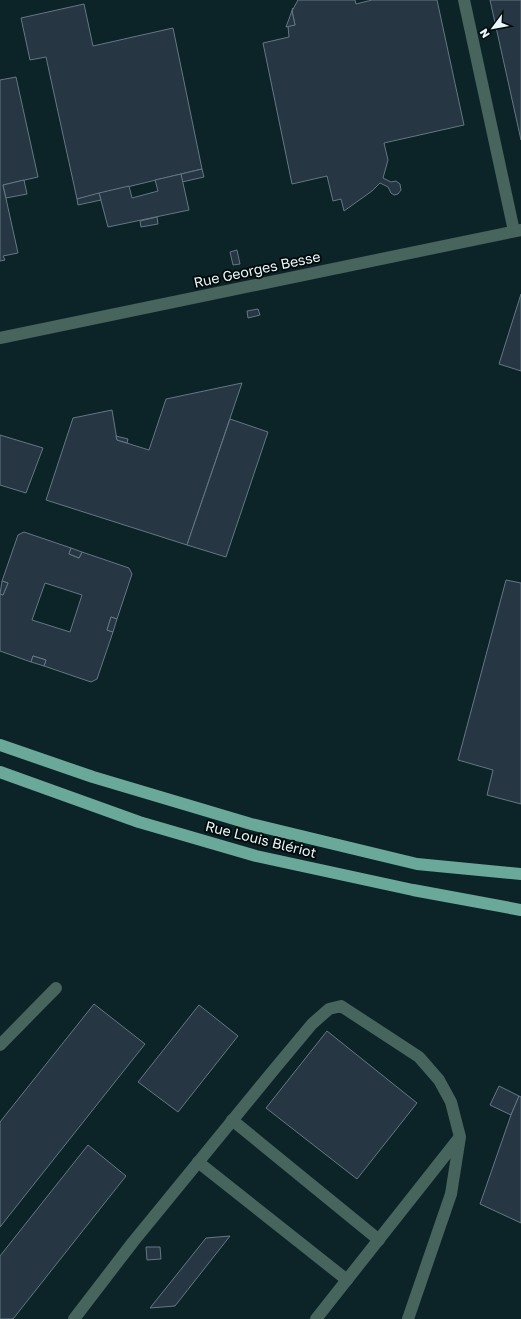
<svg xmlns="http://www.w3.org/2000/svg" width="521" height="1319" font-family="'Golos Text',sans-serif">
  <rect width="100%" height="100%" fill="#0c2428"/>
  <g fill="#263743" stroke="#647785" fill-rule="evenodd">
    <path d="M 298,0 L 355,0 L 356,4 L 372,0 L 437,0 L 464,125 L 384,143 L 388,160 L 383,178 L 391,182 L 396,181 L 400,184 L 401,190 L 398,194 L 394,195 L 391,193 L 388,187 L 380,183 L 372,191 L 344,211 L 341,199 L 333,201 L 327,176 L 292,184 L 263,43 L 289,37 L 288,26 L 295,25 L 292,11 Z"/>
    <path d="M 490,0 L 521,0 L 521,140 Z"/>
    <path d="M 84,4 L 93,46 L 173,28 L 202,169 L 77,199 L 46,57 L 30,60 L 21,18 Z"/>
    <path d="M 293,8 L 292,11 L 295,25 L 286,27 Z"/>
    <path d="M 16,77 L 38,177 L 3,185 L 18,253 L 3,256 L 5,260 L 0,261 L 0,80 Z"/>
    <path d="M 202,169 L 204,177 L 182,182 L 181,174 Z"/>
    <path d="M 181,174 L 189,210 L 108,227 L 99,193 L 129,186 L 132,198 L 158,191 L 155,180 Z"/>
    <path d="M 24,180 L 27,194 L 6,198 L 3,185 Z"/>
    <path d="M 99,193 L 101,200 L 78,205 L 77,199 Z"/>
    <path d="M 157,217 L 158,224 L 141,227 L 140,221 Z"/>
    <path d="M 237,250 L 240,264 L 233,265 L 230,252 Z"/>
    <path d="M 521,294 L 521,371 L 499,364 Z"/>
    <path d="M 258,309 L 260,315 L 248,318 L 247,311 Z"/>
    <path d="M 242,383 L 187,545 L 46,500 L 73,418 L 112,410 L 117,440 L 149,450 L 166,399 Z"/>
    <path d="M 230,419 L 268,432 L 226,557 L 187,545 Z"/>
    <path d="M 0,435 L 43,448 L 26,493 L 0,485 Z"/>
    <path d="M 116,436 L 128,439 L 127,443 L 117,440 Z"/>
    <path d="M 24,532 L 71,548 L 69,554 L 79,558 L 82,552 L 129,568 L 132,574 L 117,619 L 111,617 L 107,630 L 113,632 L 97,679 L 91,682 L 44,666 L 46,660 L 33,656 L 31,662 L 0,651 L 0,594 L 3,595 L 8,583 L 2,581 L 18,535 ZM 45,583 L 82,595 L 70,632 L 32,620 Z"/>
    <path d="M 71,548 L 82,552 L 79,558 L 69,554 Z"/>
    <path d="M 506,580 L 521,583 L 521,804 L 487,795 L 493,770 L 458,760 Z"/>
    <path d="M 2,581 L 8,583 L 3,595 L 0,594 Z"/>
    <path d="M 111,617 L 117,619 L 113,632 L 107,630 Z"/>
    <path d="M 33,656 L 46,660 L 44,666 L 31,662 Z"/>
    <path d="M 94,1004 L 145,1044 L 0,1227 L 0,1122 Z"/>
    <path d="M 199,1005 L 238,1036 L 178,1112 L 138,1082 Z"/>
    <path d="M 327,1031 L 417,1103 L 357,1179 L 266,1108 Z"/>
    <path d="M 499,1086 L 519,1096 L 511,1115 L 490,1105 Z"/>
    <path d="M 519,1096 L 521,1097 L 521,1223 L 480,1204 L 511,1115 Z"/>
    <path d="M 88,1145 L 126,1176 L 13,1319 L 0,1319 L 0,1256 Z"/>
    <path d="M 230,1236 L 175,1306 L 150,1308 L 206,1238 Z"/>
    <path d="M 146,1247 L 160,1247 L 161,1259 L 147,1260 Z"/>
  </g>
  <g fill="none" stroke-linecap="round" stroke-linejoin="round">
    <g stroke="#47645d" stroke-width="12">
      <path d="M 464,0 L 514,231"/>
      <path d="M 0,338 L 521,230"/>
      <path d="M 0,1045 L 56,988"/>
      <path d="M 232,1120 L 379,1240"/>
      <path d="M 198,1162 L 347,1280"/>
      <path d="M 74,1319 L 133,1242 L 272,1072 L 312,1024 L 329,1009 L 341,1006 L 419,1057 L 439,1080 L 451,1102 L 460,1137 L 451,1194 L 408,1319"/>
      <path d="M 316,1319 L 459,1138"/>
    </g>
    <g stroke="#6aa89a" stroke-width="12">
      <path d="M 0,745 L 93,777 L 251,824 L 417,864 L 521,874"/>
      <path d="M 0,772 L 139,822 L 256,856 L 413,890 L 521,910"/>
    </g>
  </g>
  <g text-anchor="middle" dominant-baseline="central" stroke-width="4" stroke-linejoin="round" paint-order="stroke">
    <g font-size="14" fill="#e9f8fa" stroke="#040c0d">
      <text transform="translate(257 269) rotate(-12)">Rue Georges Besse</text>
      <text transform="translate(261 839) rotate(14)">Rue Louis Blériot</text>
    </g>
  </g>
  <g transform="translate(493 28) rotate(238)" stroke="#040c0d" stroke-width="3" paint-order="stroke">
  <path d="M0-3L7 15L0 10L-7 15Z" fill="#e9f8fa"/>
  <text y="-6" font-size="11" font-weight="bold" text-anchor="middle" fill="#e9f8fa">N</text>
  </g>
</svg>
